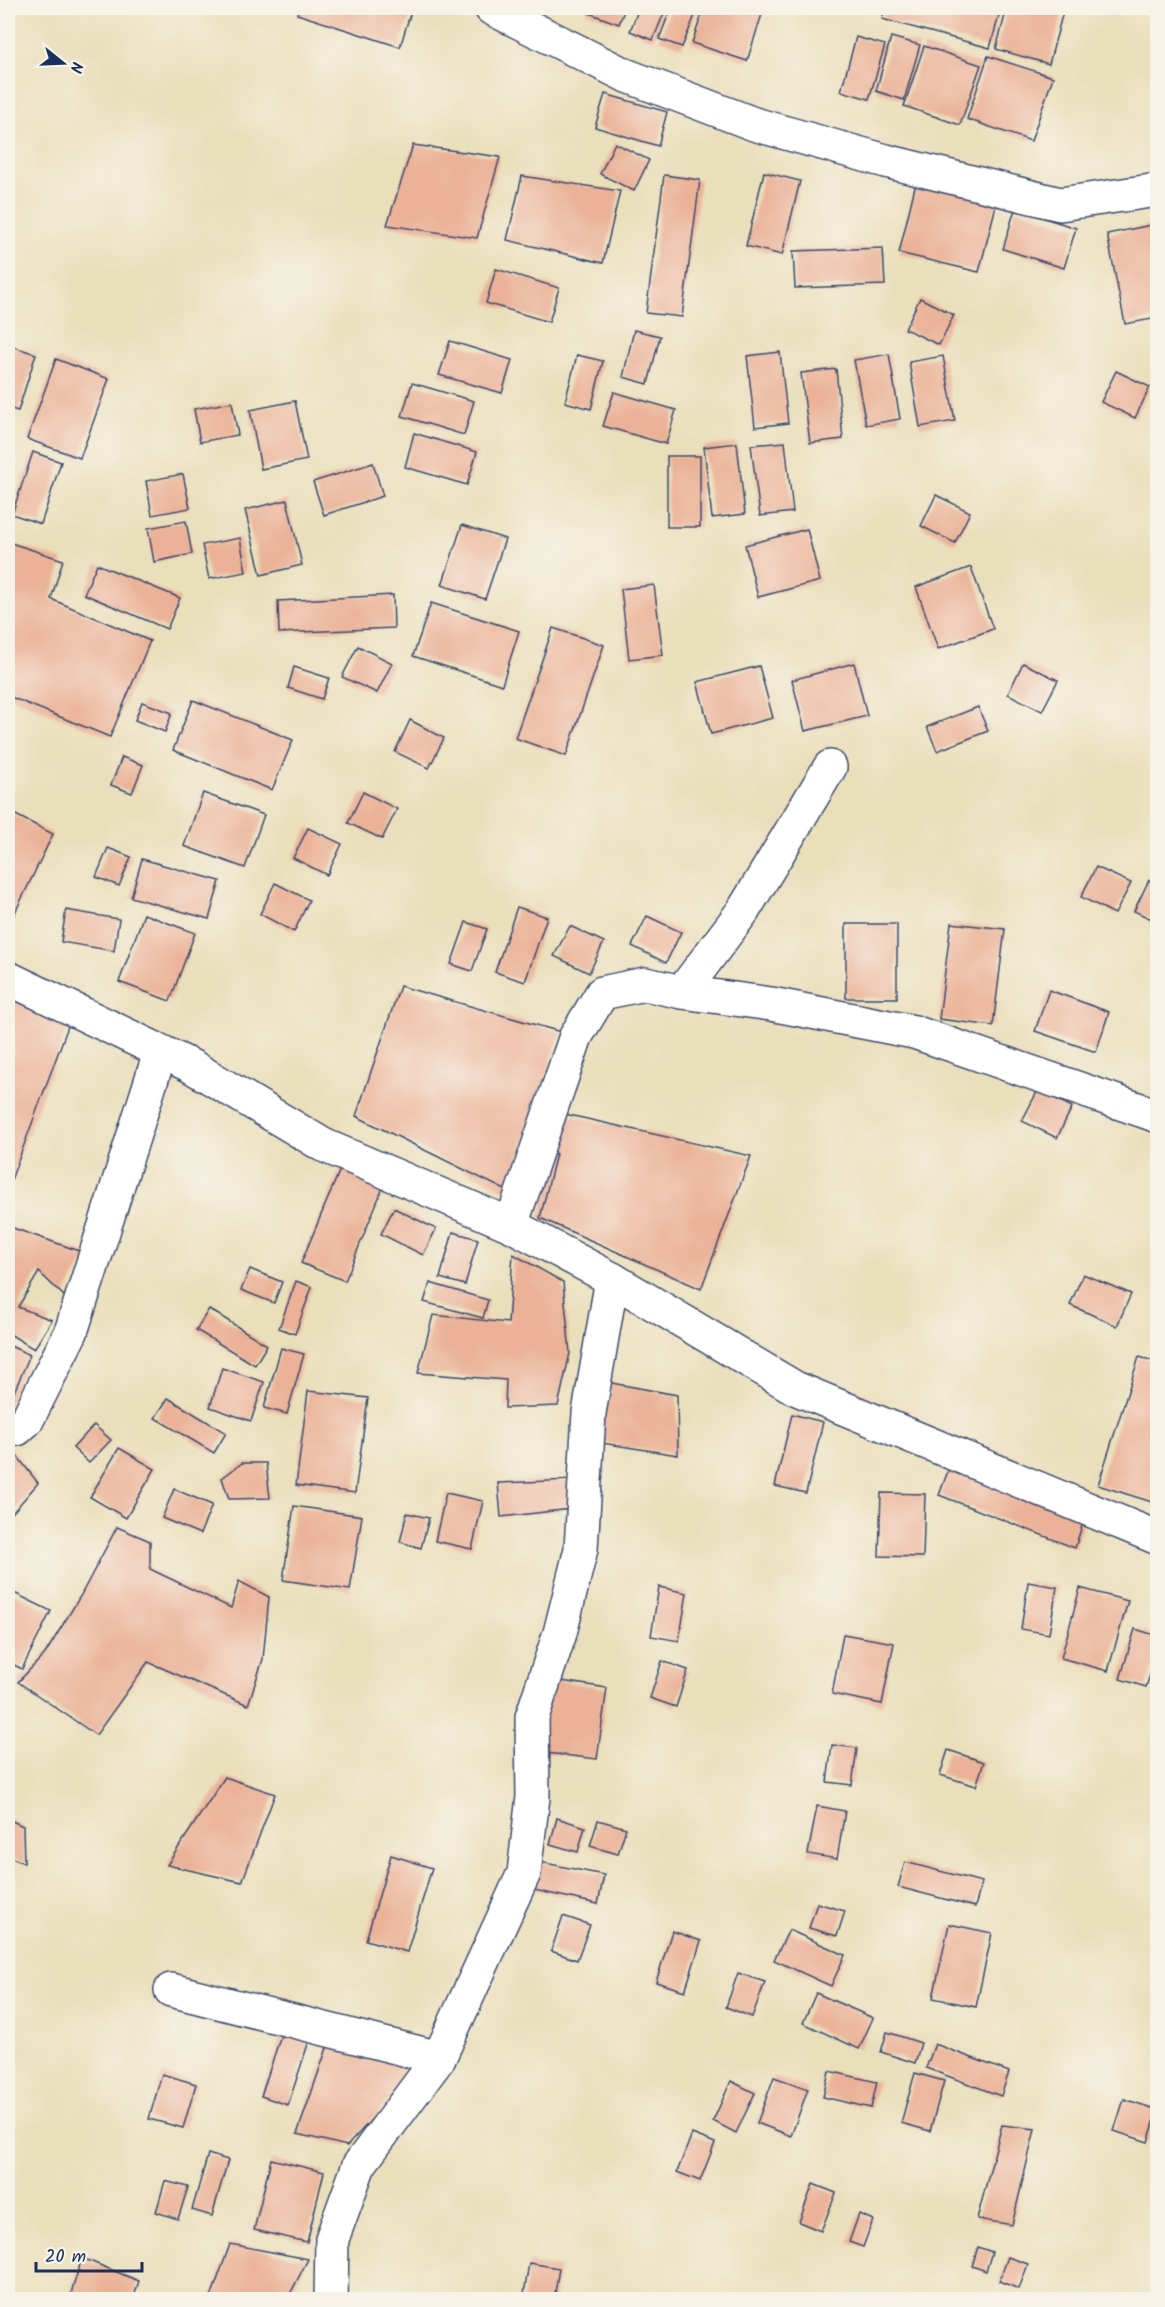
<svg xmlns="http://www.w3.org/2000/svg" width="1165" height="2307" font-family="Kalam,sans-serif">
  <rect width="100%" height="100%" fill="#f7f3e8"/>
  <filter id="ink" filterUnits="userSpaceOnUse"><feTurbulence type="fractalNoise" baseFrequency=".0167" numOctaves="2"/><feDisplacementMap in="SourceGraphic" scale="12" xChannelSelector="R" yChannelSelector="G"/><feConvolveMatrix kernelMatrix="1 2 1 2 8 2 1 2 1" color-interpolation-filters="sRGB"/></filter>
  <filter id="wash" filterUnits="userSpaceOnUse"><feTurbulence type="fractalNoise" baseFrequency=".008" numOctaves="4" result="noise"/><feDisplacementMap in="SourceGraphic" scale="24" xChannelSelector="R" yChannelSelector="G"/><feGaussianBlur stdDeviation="1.35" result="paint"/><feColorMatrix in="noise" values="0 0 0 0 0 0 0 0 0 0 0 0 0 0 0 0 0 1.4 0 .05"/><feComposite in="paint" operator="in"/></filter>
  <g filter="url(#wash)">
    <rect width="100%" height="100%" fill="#eadfbb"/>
    <g id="blocks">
      <g fill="#ebb298">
        <path d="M 299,8 L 412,8 L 400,47 L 297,14 Z"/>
        <path d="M 588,8 L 625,8 L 619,24 L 586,12 Z"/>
        <path d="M 639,8 L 666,8 L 653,40 L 630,31 Z"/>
        <path d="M 671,8 L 698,8 L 682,47 L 659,39 Z"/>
        <path d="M 704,8 L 764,8 L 747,61 L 692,43 Z"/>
        <path d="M 885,8 L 1001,8 L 990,48 L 882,19 Z"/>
        <path d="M 1007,8 L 1064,8 L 1049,64 L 996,49 Z"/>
        <path d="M 856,37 L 885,45 L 869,99 L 841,91 Z"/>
        <path d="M 891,37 L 920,45 L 904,100 L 876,91 Z"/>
        <path d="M 924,46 L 981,65 L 960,125 L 904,106 Z"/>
        <path d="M 988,56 L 1053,77 L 1031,141 L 967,119 Z"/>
        <path d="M 605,94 L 667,112 L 658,146 L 595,127 Z"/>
        <path d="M 615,143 L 649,160 L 634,191 L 600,174 Z"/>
        <path d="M 413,145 L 500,157 L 477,238 L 387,225 Z"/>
        <path d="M 919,170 L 1000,190 L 979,272 L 899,253 Z"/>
        <path d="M 764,172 L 800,181 L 782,255 L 746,246 Z"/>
        <path d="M 664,175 L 700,180 L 682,317 L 646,313 Z"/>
        <path d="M 522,176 L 620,191 L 603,263 L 507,240 Z"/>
        <path d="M 1015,209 L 1076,228 L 1064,268 L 1003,249 Z"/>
        <path d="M 1156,224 L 1158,318 L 1125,324 L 1107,234 Z"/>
        <path d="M 883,248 L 885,285 L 795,288 L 793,251 Z"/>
        <path d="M 496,269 L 559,288 L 549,322 L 486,303 Z"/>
        <path d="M 920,298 L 954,315 L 939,345 L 905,329 Z"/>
        <path d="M 634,330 L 660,336 L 648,384 L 623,377 Z"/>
        <path d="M 450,341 L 512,360 L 502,393 L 439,375 Z"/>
        <path d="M 8,345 L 36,354 L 18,411 L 8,408 Z"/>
        <path d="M 780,352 L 788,423 L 755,427 L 747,356 Z"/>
        <path d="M 889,354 L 900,419 L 866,425 L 854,360 Z"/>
        <path d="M 577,355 L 603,361 L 591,409 L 565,402 Z"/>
        <path d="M 943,356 L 955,421 L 920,427 L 909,362 Z"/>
        <path d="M 56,359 L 109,379 L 80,458 L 27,439 Z"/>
        <path d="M 836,369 L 843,439 L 810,443 L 801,373 Z"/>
        <path d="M 1116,371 L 1150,387 L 1135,418 L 1101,402 Z"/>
        <path d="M 412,383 L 474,401 L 464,435 L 402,416 Z"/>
        <path d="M 614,392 L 676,410 L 666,444 L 603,426 Z"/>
        <path d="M 295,401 L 307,460 L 261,469 L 250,410 Z"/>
        <path d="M 232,402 L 238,435 L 200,442 L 194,409 Z"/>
        <path d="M 414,433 L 477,452 L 467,485 L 405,467 Z"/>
        <path d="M 785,442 L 793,512 L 760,516 L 751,445 Z"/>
        <path d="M 737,443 L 745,514 L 712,518 L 704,447 Z"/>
        <path d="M 33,452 L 61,462 L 41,524 L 12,514 Z"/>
        <rect x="667" y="456" width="33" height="71"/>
        <path d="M 373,463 L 383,496 L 324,515 L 313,482 Z"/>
        <path d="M 183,474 L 190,508 L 152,515 L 146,481 Z"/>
        <path d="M 936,495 L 970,512 L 955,543 L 921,526 Z"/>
        <path d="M 287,500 L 302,565 L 261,575 L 245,510 Z"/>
        <path d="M 186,521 L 192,554 L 154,562 L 148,528 Z"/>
        <path d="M 462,525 L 505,539 L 485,599 L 442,585 Z"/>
        <path d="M 807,529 L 820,581 L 758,597 L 745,545 Z"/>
        <path d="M 240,538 L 246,572 L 209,579 L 202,545 Z"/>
        <path d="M 8,542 L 63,560 L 51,599 L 150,641 L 110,737 L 8,696 Z"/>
        <path d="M 97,564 L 180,598 L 167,629 L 84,594 Z"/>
        <path d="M 971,567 L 993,629 L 938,649 L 916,587 Z"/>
        <path d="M 654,585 L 663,655 L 629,659 L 621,589 Z"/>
        <path d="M 393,595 L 394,628 L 279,633 L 278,601 Z"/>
        <path d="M 431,603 L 519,631 L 502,685 L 413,656 Z"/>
        <path d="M 553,628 L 604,645 L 566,756 L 515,738 Z"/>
        <path d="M 358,646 L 392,663 L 377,693 L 342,677 Z"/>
        <path d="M 854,663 L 867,716 L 805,731 L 792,680 Z"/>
        <path d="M 1023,663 L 1058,680 L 1042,711 L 1008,694 Z"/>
        <path d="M 759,666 L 773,718 L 711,734 L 697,682 Z"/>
        <path d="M 294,667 L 329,678 L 322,699 L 288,688 Z"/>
        <path d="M 193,700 L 293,740 L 272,790 L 173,750 Z"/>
        <path d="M 142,702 L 172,713 L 165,732 L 135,720 Z"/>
        <path d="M 978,707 L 988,731 L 937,751 L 927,727 Z"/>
        <path d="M 410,720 L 444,738 L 429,768 L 395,752 Z"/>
        <path d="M 122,757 L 143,765 L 132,793 L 111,785 Z"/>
        <path d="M 363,792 L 397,809 L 382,839 L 348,823 Z"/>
        <path d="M 203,793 L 264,815 L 245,868 L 184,846 Z"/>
        <path d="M 8,811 L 53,834 L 8,927 Z"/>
        <path d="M 308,828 L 342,844 L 327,875 L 293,858 Z"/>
        <path d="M 108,848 L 131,857 L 119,886 L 96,877 Z"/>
        <path d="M 142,859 L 220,881 L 209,919 L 131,897 Z"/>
        <path d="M 1096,867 L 1131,883 L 1115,914 L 1081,897 Z"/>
        <path d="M 1149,880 L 1158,884 L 1158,922 L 1134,911 Z"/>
        <path d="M 275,883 L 309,900 L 294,932 L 260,914 Z"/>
        <path d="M 517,907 L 547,917 L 525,982 L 495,972 Z"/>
        <path d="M 66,910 L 119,919 L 114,951 L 61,942 Z"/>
        <path d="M 144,914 L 195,933 L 170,1001 L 119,982 Z"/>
        <path d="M 647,916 L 681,932 L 666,963 L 632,946 Z"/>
        <path d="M 466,922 L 487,929 L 472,971 L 451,964 Z"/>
        <path d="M 951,923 L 1005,929 L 993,1026 L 939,1019 Z"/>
        <rect x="846" y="924" width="51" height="74"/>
        <path d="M 570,926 L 604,942 L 589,973 L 554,956 Z"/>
        <path d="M 400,986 L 561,1032 L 507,1191 L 356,1116 Z"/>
        <path d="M 1049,990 L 1109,1012 L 1096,1052 L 1035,1031 Z"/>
        <path d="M 8,996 L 70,1021 L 8,1188 Z"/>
        <path d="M 1038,1090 L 1072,1107 L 1057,1138 L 1022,1121 Z"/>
        <path d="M 565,1114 L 751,1156 L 701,1289 L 540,1218 L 556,1154 L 542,1148 Z"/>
        <path d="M 341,1167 L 384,1185 L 345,1281 L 301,1263 Z"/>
        <path d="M 394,1208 L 436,1229 L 423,1255 L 381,1234 Z"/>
        <path d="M 10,1227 L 88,1254 L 64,1296 L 39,1272 L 18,1307 L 52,1320 L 34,1349 L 8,1333 L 8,1233 Z"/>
        <path d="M 453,1232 L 478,1239 L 465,1285 L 440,1278 Z"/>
        <path d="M 513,1254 L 563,1282 L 570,1353 L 558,1406 L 505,1408 L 506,1380 L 418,1373 L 433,1315 L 508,1323 Z"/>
        <path d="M 250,1269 L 282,1282 L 274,1303 L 241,1290 Z"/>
        <path d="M 1083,1274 L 1131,1294 L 1117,1326 L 1070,1305 Z"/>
        <path d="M 296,1281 L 312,1287 L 295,1334 L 279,1328 Z"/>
        <path d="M 430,1283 L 488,1300 L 483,1318 L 424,1302 Z"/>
        <path d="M 209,1309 L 267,1345 L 255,1365 L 196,1330 Z"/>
        <path d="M 8,1345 L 30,1355 L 8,1406 Z"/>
        <path d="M 281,1348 L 304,1354 L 287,1414 L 264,1408 Z"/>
        <path d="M 1139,1357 L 1158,1362 L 1158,1504 L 1098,1485 Z"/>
        <path d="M 222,1368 L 264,1382 L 251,1421 L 210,1407 Z"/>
        <path d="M 606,1382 L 677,1395 L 678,1455 L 595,1442 Z"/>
        <path d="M 308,1391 L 368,1398 L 355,1493 L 296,1485 Z"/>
        <path d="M 168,1398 L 226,1433 L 214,1453 L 155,1418 Z"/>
        <path d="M 792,1414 L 823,1422 L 806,1493 L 775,1486 Z"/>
        <path d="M 94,1425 L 111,1440 L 89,1463 L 73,1448 Z"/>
        <path d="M 8,1444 L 38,1483 L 8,1518 Z"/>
        <path d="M 119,1448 L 155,1469 L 126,1518 L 90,1497 Z"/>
        <path d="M 242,1463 L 266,1463 L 270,1498 L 229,1499 L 222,1478 Z"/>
        <path d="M 951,1463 L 1085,1516 L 1075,1548 L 939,1495 Z"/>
        <path d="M 572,1480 L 571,1509 L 501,1517 L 498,1483 Z"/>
        <path d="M 174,1489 L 212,1505 L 200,1534 L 162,1518 Z"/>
        <path d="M 446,1493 L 483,1501 L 472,1549 L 435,1541 Z"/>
        <path d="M 881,1493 L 925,1494 L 923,1557 L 879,1556 Z"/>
        <path d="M 294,1506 L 362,1516 L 350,1590 L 283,1580 Z"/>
        <path d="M 407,1513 L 429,1518 L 421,1548 L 400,1542 Z"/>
        <path d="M 117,1527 L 150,1541 L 150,1569 L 231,1608 L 239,1581 L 269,1597 L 263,1659 L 248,1705 L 148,1662 L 96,1735 L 18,1682 L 45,1654 L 81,1595 Z"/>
        <path d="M 1028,1582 L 1057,1587 L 1049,1634 L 1021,1629 Z"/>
        <path d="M 659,1587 L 687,1593 L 679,1641 L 651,1636 Z"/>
        <path d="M 1080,1588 L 1128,1601 L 1108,1671 L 1061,1658 Z"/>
        <path d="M 8,1590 L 51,1611 L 22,1669 L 8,1662 Z"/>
        <path d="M 1135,1629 L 1158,1636 L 1158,1651 L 1146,1687 L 1120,1679 Z"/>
        <path d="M 843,1634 L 894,1643 L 882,1704 L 832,1694 Z"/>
        <path d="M 662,1661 L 688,1670 L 676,1707 L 650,1698 Z"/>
        <path d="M 548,1679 L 607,1688 L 597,1759 L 538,1752 Z"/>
        <path d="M 832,1745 L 857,1748 L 852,1785 L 827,1782 Z"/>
        <path d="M 948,1750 L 984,1762 L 976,1786 L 940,1775 Z"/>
        <path d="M 225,1777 L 275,1794 L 242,1882 L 167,1865 Z"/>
        <path d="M 817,1806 L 845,1811 L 837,1859 L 808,1854 Z"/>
        <path d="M 557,1818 L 585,1827 L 578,1852 L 550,1844 Z"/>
        <path d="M 8,1819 L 23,1826 L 24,1863 L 8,1856 Z"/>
        <path d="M 598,1820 L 626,1828 L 618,1854 L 590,1846 Z"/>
        <path d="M 391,1855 L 432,1868 L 407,1952 L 366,1940 Z"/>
        <path d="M 540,1862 L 604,1875 L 598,1904 L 534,1890 Z"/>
        <path d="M 905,1862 L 982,1882 L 975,1907 L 898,1887 Z"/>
        <path d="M 817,1903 L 845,1911 L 837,1936 L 809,1928 Z"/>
        <path d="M 563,1916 L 590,1925 L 577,1960 L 551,1951 Z"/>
        <path d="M 949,1924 L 992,1933 L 976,2007 L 933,1998 Z"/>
        <path d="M 789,1930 L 845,1955 L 831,1986 L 774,1960 Z"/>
        <path d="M 672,1931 L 701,1941 L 685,1991 L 656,1982 Z"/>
        <path d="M 738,1973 L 765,1982 L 752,2017 L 726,2007 Z"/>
        <path d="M 816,1993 L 873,2018 L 859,2049 L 803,2023 Z"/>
        <path d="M 283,2029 L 310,2038 L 288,2105 L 261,2096 Z"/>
        <path d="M 887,2032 L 921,2043 L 915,2063 L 881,2052 Z"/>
        <path d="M 935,2044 L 1009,2072 L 1001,2096 L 926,2068 Z"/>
        <path d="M 328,2045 L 419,2068 L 347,2146 L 297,2134 Z"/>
        <path d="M 829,2071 L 877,2082 L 871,2108 L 823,2097 Z"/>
        <path d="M 915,2073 L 944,2081 L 930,2131 L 901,2123 Z"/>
        <path d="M 162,2074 L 196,2084 L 183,2128 L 149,2119 Z"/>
        <path d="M 774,2077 L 808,2089 L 791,2136 L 757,2123 Z"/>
        <path d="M 731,2081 L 755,2093 L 736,2133 L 713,2121 Z"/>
        <path d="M 1124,2099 L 1158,2110 L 1148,2142 L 1114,2131 Z"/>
        <path d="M 1002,2125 L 1035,2129 L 1012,2225 L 977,2219 Z"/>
        <path d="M 692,2134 L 715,2143 L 700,2181 L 677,2172 Z"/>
        <path d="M 208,2154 L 228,2160 L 212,2216 L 192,2210 Z"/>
        <path d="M 271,2159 L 324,2172 L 307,2242 L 254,2230 Z"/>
        <path d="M 165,2181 L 188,2187 L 178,2219 L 156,2212 Z"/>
        <path d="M 813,2184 L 836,2193 L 821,2231 L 799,2222 Z"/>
        <path d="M 859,2214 L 873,2220 L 863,2247 L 849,2242 Z"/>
        <path d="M 230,2244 L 308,2259 L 287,2300 L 210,2300 Z"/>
        <path d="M 978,2247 L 992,2252 L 986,2271 L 972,2266 Z"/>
        <path d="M 1008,2257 L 1028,2264 L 1019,2289 L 999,2281 Z"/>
        <path d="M 82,2258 L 139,2281 L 133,2300 L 69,2300 Z"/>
        <path d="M 529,2263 L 559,2268 L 554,2300 L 523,2300 Z"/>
      </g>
    </g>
  </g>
  <g filter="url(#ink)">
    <use href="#blocks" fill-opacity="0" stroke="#3a496c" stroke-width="1.5"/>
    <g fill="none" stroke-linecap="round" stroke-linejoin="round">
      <defs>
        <g id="street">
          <path d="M 491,8 L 625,75 L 754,124 L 886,161 L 1060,204 L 1158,190"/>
          <path d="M 8,978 L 191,1066 L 323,1145 L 511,1225 L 612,1279 L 795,1388 L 1158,1538"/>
          <path d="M 682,992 L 743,911 L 830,767"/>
          <path d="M 511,1225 L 576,1036 L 602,993 L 645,984 L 682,992 L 771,1004 L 914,1032 L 1158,1116"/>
          <path d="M 8,1430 L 17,1429 L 27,1420 L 71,1332 L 160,1053"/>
          <path d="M 171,1990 L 439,2058"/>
          <path d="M 331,2300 L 332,2239 L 359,2165 L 439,2058 L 524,1873 L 533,1797 L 532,1717 L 560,1633 L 581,1549 L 589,1413 L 612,1279"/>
        </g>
      </defs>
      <use href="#street" stroke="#3a496c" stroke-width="36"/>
      <use href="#street" stroke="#fff" stroke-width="33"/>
    </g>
  </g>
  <rect width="1165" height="2307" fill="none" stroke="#f7f3e8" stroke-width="30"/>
  <g transform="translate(63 63) rotate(108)" stroke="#f7f3e8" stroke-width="4.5" paint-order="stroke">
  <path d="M0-4.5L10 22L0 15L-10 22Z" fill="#1b2f5e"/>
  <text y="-9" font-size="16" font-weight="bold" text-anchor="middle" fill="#1b2f5e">N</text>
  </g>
  <path d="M36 2262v9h106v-9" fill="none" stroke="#1b2f5e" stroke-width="3"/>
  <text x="45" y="2262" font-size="18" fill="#1b2f5e" stroke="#f7f3e8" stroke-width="4.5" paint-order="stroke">20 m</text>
</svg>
